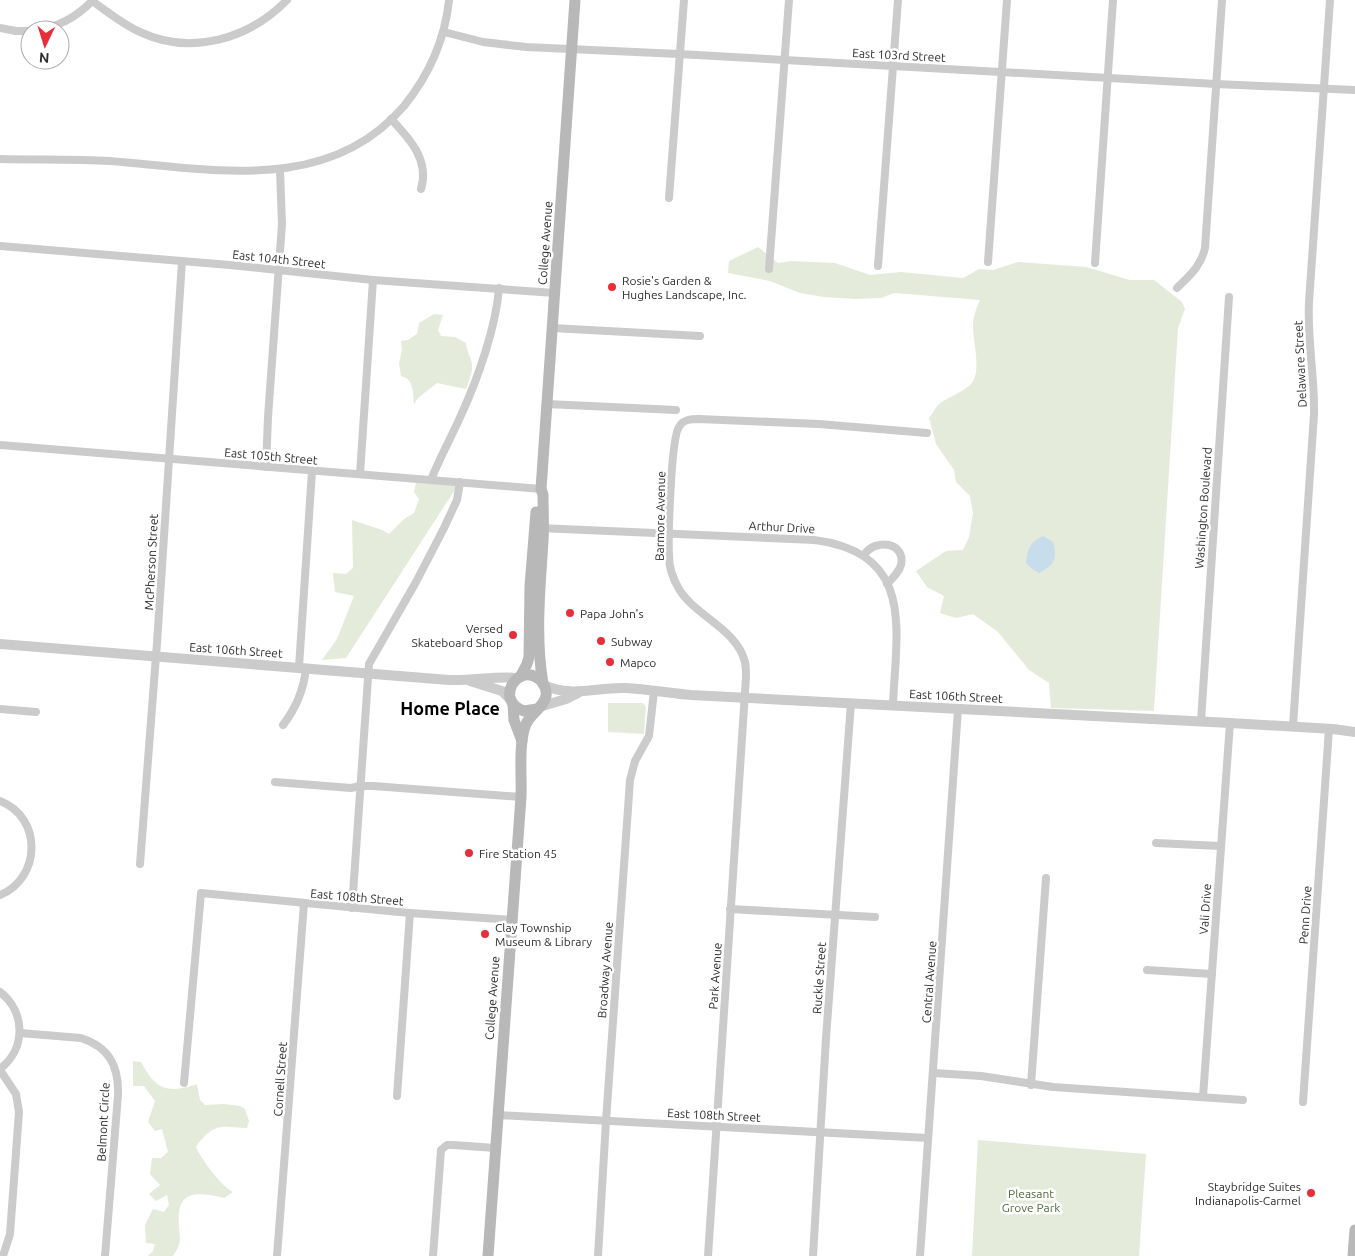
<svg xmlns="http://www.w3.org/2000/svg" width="1355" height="1256" font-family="Ubuntu,sans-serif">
  <rect width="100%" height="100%" fill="#fff"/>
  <g fill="#e4ebdb">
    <path d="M 758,247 L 778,263 L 791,261 L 835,263 L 870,275 L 901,272 L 963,278 L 979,269 L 993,270 L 1018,262 L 1086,267 L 1130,280 L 1154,280 L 1182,302 L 1185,309 L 1178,328 L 1154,711 L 1051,708 L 1049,683 L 1029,670 L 998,632 L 973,614 L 956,618 L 940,613 L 944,596 L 927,587 L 916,571 L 946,551 L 963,550 L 969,537 L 973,513 L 970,496 L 956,482 L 954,470 L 936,444 L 929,418 C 932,414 935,409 938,405 C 947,397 962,393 971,384 C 982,373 973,341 973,327 C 973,317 976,309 980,300 L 894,293 L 881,298 L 856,299 L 824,297 L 800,293 L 770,281 L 728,273 L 729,261 Z"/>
    <path d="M 434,314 L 443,315 L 438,330 L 441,336 L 455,337 L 466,343 C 467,354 471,356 472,364 C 473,372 469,381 466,389 L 437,383 L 418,398 L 414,404 C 413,393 414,379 401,376 L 399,363 L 402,350 L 401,341 L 408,340 L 417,334 L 419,323 Z"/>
    <path d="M 416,483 L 458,485 L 346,658 L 322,660 L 337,639 L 354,596 L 335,592 L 333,573 L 346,574 L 353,568 L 352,520 L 382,530 L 389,534 L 404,519 L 414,513 L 419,499 L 414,492 Z"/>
    <path d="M 608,703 L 643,703 L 646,707 L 644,734 L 608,732 Z"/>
    <path d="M 133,1061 L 141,1062 C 156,1090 167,1094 197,1084 L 200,1100 L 205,1105 L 224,1104 L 240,1106 L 245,1109 L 249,1121 L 247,1128 C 239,1128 228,1126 222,1127 C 210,1128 202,1138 196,1147 C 201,1159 221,1186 233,1192 L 224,1198 C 197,1192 176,1189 179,1225 C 179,1231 181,1239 179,1245 C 178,1249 175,1252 173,1256 L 148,1256 L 153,1251 L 155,1244 L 146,1243 L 145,1225 L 153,1209 L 164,1212 L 169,1205 L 167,1195 L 156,1201 L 149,1194 L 160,1185 L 150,1174 L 152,1158 L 161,1158 L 168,1152 L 162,1129 L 155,1131 L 148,1122 L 155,1101 L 144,1086 L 133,1086 Z"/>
    <path d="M 978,1140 L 1146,1154 L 1139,1256 L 972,1256 Z"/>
  </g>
  <path fill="#c7ddec" d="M 1043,536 L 1053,542 C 1058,559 1054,565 1039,573 L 1032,569 L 1026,563 C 1027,549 1030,542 1043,536 Z"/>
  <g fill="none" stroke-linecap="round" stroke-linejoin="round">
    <g stroke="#cbcbcb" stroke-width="8">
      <path d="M 92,1 C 108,12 122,24 140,32 C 191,56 249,39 287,0"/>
      <path d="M 0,28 L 16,31 L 30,31"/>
      <path d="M 36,30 C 59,27 77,17 93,0"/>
      <path d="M 444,32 L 483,42 L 526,47 L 679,54 L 1216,84 L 1355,90"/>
      <path d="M 391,119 C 409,138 430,160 421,189"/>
      <path d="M 0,159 C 36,160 73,159 110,161 C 212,169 328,195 404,106 C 429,75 445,39 449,0"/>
      <path d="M 669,198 L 684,0"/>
      <path d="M 0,246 L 230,265 L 373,280 L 555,293"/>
      <path d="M 988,262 L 1007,0"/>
      <path d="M 1095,263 L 1113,0"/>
      <path d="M 878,266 L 898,0"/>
      <path d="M 769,269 L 789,0"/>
      <path d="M 1177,288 C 1190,275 1201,266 1205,248 L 1222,0"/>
      <path d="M 552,328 L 700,336"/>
      <path d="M 547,404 L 676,410"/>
      <path d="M 0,445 L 541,489"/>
      <path d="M 266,467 L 268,417 L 282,224 L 280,170"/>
      <path d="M 360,474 L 373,280"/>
      <path d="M 431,480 C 440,457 452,436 462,413 C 478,378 496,327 499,288"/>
      <path d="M 539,528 L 814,540 C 916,553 896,630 893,705"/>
      <path d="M 864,555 C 876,537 906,543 901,565 C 899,572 893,578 887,584"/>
      <path d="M 299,667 L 312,471"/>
      <path d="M 0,709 L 36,712"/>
      <path d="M 1201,721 L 1229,297"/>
      <path d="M 283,725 C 296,708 304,689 306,668"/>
      <path d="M 1293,726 L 1314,414 C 1315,377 1307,340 1309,302 L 1330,0"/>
      <path d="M 275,782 L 351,788 L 360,786 L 373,786 L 521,797"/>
      <path d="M 0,801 C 43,818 41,878 0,895"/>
      <path d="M 1156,843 L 1220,846"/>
      <path d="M 140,864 L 157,643 L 182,261"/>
      <path d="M 352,908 L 369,664 L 416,582 L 444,528 L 457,500 L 460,482"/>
      <path d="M 730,909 L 875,917"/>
      <path d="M 1147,970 L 1212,974"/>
      <path d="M 0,992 C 26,1012 26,1049 0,1069"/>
      <path d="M 20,1033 L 81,1038 C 109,1047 119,1066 118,1095 L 105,1256"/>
      <path d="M 0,1070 L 16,1094 L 19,1112 L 10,1234 L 3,1256"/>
      <path d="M 934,1073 L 981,1076 L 1053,1087 L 1243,1100"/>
      <path d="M 184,1083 L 201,893 L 410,913 L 512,920"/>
      <path d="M 1031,1085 L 1046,878"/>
      <path d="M 397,1096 L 410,913"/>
      <path d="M 1203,1097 L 1230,723"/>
      <path d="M 1303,1102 L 1329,729"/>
      <path d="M 498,1115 L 928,1138"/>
      <path d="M 277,1256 L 304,903"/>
      <path d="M 433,1256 L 441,1150 L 447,1145 L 453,1145 L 495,1148"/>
      <path d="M 598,1256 L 606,1121 L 630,780 L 635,761 L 649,736 L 654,691"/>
      <path d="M 708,1256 L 746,677 C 746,672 746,667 745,662 C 737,629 695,616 679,589 C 673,579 669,567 669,556 C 668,537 671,438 679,427 C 683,419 692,419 699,419 L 819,424 L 927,433"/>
      <path d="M 813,1256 L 826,1038 L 851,703"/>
      <path d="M 920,1256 L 958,709"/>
    </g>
    <g stroke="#cbcbcb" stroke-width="10">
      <path d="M 0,644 L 449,680 C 472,681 494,676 518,678"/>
      <path d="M 470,681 L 502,691 L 510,699"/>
      <path d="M 544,685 C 571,698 596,687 625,688 C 647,689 669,693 691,695 L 1230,723 L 1333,729 L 1355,732"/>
      <path d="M 539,707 L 566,699 L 578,693"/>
    </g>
    <g stroke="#b8b8b8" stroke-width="11">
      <path d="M 520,677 L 527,664 L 529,657 L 530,586 L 536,512"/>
      <path d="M 543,684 C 535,636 540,589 543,541 C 544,526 543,510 543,495 L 541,489 L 575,0"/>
      <path d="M 513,704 L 514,720 L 522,741"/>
      <path d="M 488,1256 L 521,797 C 522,775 518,744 526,724 C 531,713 544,707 546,696 C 547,690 544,683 539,679 C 517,662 494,701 524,711 L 537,709"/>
      <path d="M 1353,1256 L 1355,1230"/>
    </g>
  </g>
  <g fill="#e72e3a" stroke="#fff" stroke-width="2">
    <circle cx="612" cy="287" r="5"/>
    <circle cx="570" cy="613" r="5"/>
    <circle cx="513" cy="635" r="5"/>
    <circle cx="601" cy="641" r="5"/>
    <circle cx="610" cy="662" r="5"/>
    <circle cx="469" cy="853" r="5"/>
    <circle cx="485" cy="934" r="5"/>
    <circle cx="1311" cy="1193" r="5"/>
  </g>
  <g text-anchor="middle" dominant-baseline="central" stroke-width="5" stroke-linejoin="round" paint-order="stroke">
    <g font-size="12" fill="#2e2e2e" stroke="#fff">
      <text transform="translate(899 55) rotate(3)">East 103rd Street</text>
      <text transform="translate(545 243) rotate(-86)">College Avenue</text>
      <text transform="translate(279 259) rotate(6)">East 104th Street</text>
      <text transform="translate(1300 364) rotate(-93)">Delaware Street</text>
      <text transform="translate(271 456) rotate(5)">East 105th Street</text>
      <text transform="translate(1203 508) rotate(-86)">Washington Boulevard</text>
      <text transform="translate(660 516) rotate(-89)">Barmore Avenue</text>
      <text transform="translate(782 527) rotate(3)">Arthur Drive</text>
      <text transform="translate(151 562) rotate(-87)">McPherson Street</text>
      <text transform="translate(236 650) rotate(4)">East 106th Street</text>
      <text transform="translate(956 696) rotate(3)">East 106th Street</text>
      <text transform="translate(357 897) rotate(5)">East 108th Street</text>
      <text transform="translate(1205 909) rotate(-86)">Vali Drive</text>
      <text transform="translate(1305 915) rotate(-86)">Penn Drive</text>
      <text transform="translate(605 970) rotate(-86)">Broadway Avenue</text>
      <text transform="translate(715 976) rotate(-86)">Park Avenue</text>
      <text transform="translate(819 978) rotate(-86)">Ruckle Street</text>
      <text transform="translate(929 982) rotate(-86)">Central Avenue</text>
      <text transform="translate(492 998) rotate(-86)">College Avenue</text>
      <text transform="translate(280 1079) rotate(-86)">Cornell Street</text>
      <text transform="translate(714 1115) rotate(3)">East 108th Street</text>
      <text transform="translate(103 1122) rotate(-87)">Belmont Circle</text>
    </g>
    <g font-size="12" fill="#2e2e2e" stroke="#fff" text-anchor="start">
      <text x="622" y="280">Rosie's Garden &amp;<tspan x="622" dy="14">Hughes Landscape, Inc.</tspan></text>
      <text x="580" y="613">Papa John's</text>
      <text x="503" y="628" text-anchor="end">Versed<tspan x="503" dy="14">Skateboard Shop</tspan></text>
      <text x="611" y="641">Subway</text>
      <text x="620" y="662">Mapco</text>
      <text x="479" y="853">Fire Station 45</text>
      <text x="495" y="927">Clay Township<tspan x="495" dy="14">Museum &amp; Library</tspan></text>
      <text x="1301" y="1186" text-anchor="end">Staybridge Suites<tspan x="1301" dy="14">Indianapolis-Carmel</tspan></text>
    </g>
    <g font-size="12" fill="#506a3b" stroke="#fff">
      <text x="1031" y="1193">Pleasant<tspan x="1031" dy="14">Grove Park</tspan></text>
    </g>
    <g font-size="18" font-weight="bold" fill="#000" stroke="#fff">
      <text x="450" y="708">Home Place</text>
    </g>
  </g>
  <g transform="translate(45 45) rotate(184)"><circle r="24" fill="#ffffff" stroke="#ababab"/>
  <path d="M0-4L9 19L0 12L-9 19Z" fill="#e72e3a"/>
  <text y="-8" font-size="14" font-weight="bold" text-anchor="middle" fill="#2e2e2e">N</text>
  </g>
</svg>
